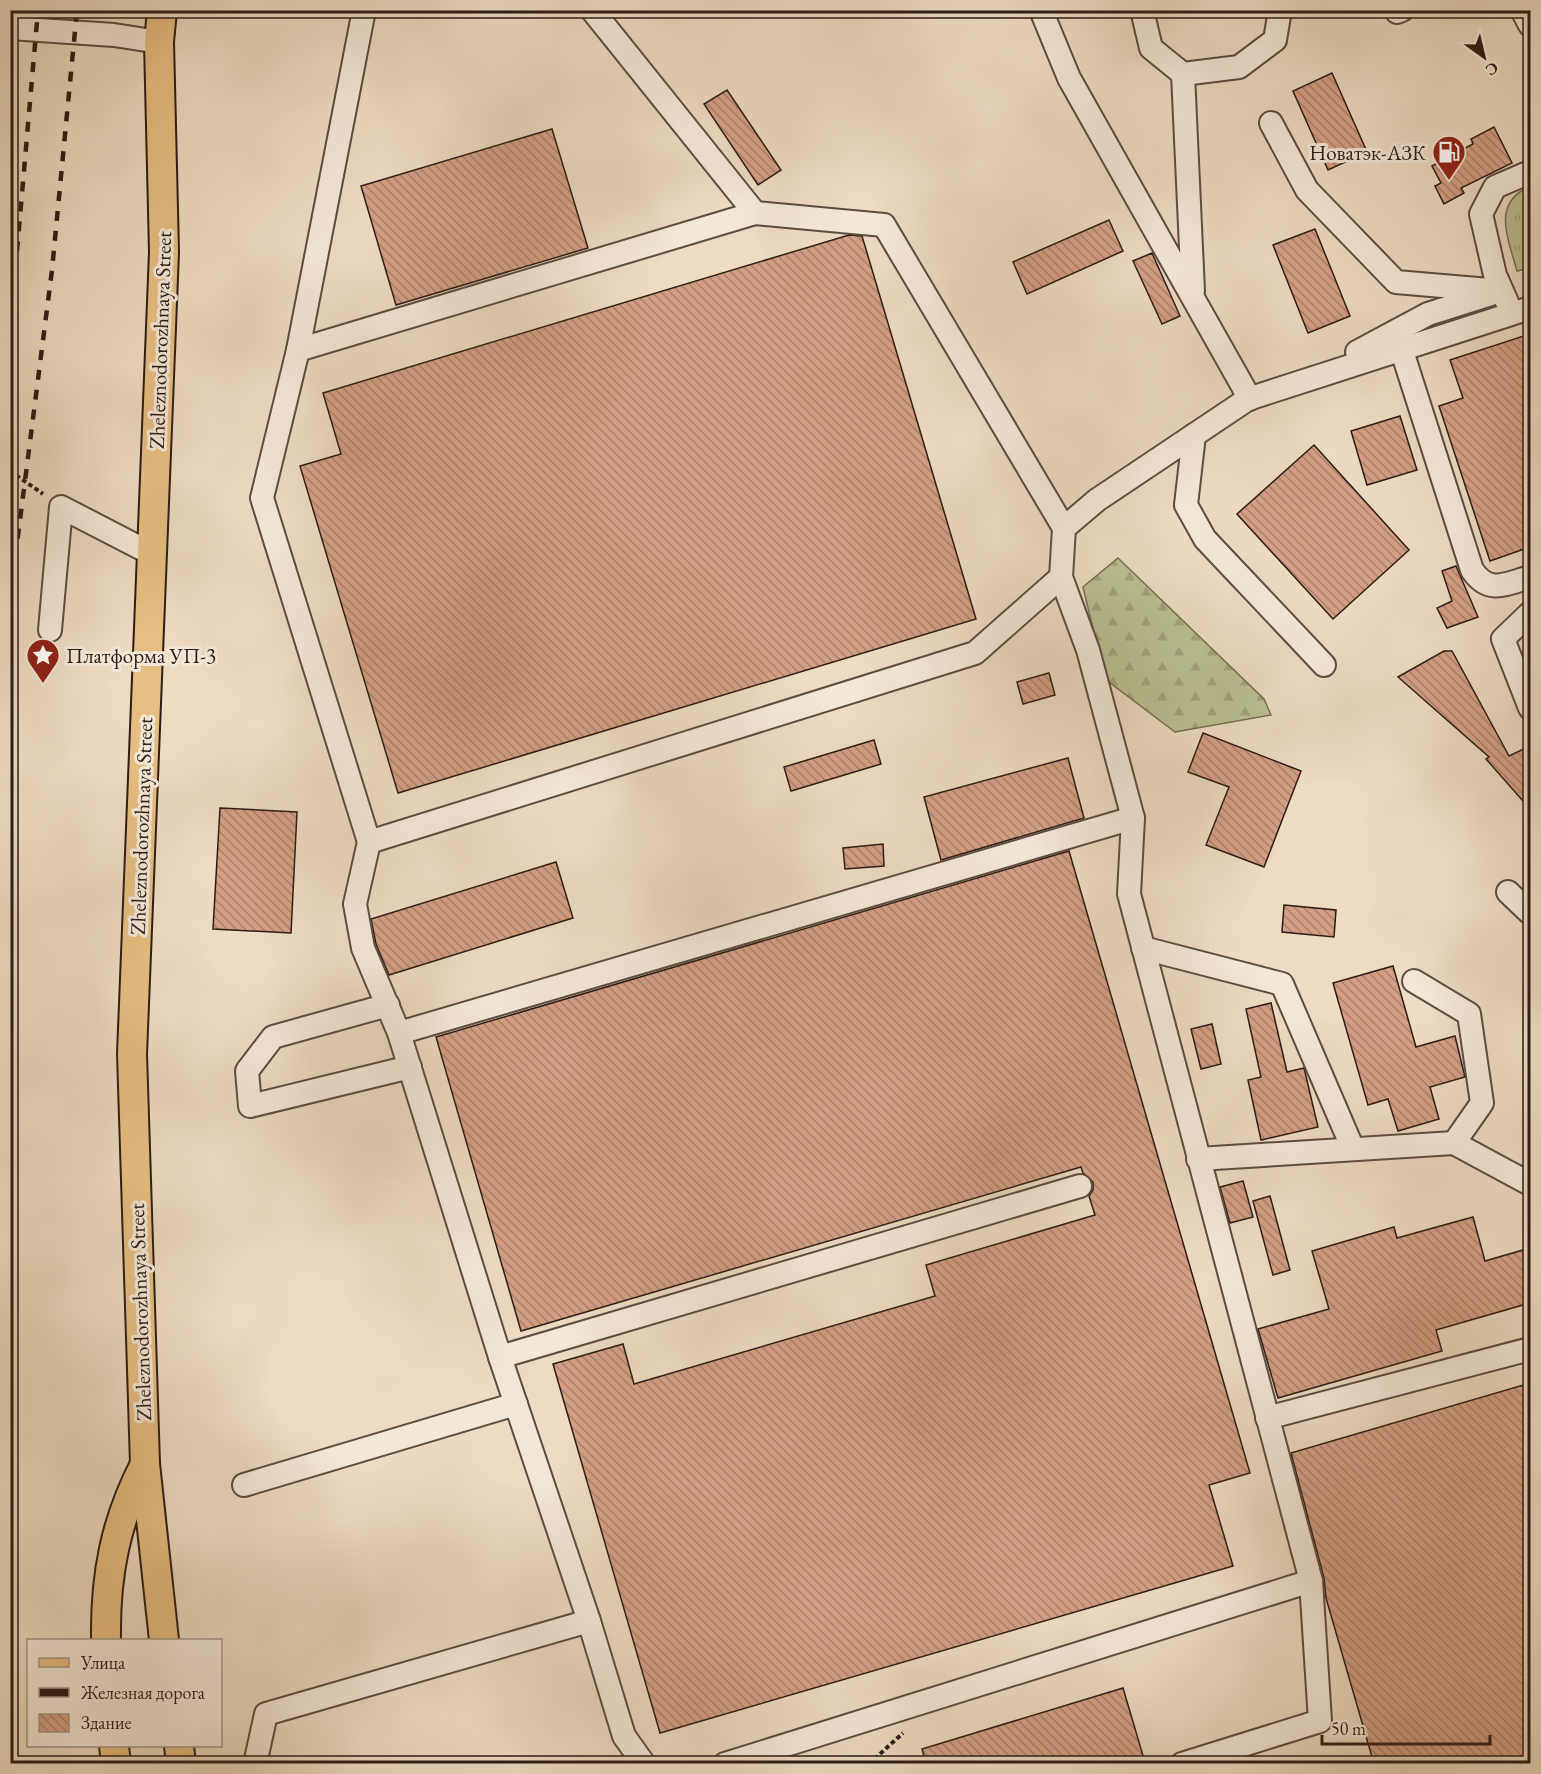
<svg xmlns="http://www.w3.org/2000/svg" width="1541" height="1774" font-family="'EB Garamond',serif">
  <defs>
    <pattern id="grass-tufts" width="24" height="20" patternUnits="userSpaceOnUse" patternTransform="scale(1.5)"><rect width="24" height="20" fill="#bac092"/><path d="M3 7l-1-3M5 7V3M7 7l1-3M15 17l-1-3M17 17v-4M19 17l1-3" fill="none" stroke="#a0a47d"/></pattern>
    <pattern id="forest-firs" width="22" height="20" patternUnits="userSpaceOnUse" patternTransform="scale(1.5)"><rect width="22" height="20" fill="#bac092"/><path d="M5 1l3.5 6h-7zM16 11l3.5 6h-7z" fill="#a0a47d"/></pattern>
    <pattern id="building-back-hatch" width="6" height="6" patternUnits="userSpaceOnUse" patternTransform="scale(1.5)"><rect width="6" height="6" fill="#d49f84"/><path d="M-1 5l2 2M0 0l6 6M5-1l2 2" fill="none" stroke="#ac816b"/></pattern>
  </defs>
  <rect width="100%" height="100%" fill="#eddbc2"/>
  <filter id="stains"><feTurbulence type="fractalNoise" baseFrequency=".00333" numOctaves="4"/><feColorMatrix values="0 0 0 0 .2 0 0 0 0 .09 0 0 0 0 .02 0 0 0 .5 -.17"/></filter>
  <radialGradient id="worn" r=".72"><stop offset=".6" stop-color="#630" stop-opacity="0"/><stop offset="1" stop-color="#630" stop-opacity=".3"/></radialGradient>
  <path fill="url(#grass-tufts)" stroke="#736e54" stroke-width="1.5" d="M 1523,190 L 1530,190 L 1530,268 L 1517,271 C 1510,244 1492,208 1523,190 Z"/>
  <path fill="url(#forest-firs)" stroke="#736e54" stroke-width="1.5" d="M 1118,558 L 1264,699 L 1271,715 L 1175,732 L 1105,679 L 1083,587 Z"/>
  <g fill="url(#building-back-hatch)" stroke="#2c1c16" stroke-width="1.5">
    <path d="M 1332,73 L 1367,152 L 1328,170 L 1293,91 Z"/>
    <path d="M 727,90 L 781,170 L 758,185 L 704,104 Z"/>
    <path d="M 1494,127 L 1512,163 L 1461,188 L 1464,193 L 1444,204 L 1435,186 L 1441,183 L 1432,166 L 1473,144 L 1471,139 Z"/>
    <path d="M 552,129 L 588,248 L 396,305 L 361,186 Z"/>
    <path d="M 1109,220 L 1123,251 L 1027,294 L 1013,262 Z"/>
    <path d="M 1315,229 L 1350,316 L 1308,333 L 1273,245 Z"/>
    <path d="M 849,235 L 862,236 L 976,619 L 398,793 L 300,466 L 341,454 L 323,393 Z"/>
    <path d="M 1152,253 L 1180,316 L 1162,324 L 1133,261 Z"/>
    <path d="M 1530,334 L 1530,547 L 1490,561 L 1439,406 L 1463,398 L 1450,360 Z"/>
    <path d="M 1400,416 L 1417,470 L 1367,485 L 1351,431 Z"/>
    <path d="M 1314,445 L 1409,550 L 1333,619 L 1237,514 Z"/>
    <path d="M 1456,566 L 1478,617 L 1447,628 L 1437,608 L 1452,601 L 1442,571 Z"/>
    <path d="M 1444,651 L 1452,651 L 1509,756 L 1530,746 L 1530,809 L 1486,759 L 1489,757 L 1398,677 Z"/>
    <path d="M 1049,673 L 1055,695 L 1023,704 L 1017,682 Z"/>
    <path d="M 1203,733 L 1301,771 L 1264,867 L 1206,845 L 1229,787 L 1188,772 Z"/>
    <path d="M 874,740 L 881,764 L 791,791 L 784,767 Z"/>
    <path d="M 1068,758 L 1084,818 L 941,860 L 924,797 Z"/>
    <path d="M 220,808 L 297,812 L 291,933 L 213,929 Z"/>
    <path d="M 883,844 L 884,866 L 845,869 L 843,848 Z"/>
    <path d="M 1069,851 L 1250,1473 L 1209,1485 L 1233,1566 L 660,1733 L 553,1364 L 623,1344 L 634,1384 L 935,1296 L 926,1265 L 1095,1215 L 1089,1196 L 1093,1190 L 1093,1182 L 1083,1173 L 1081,1167 L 521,1331 L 436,1037 Z"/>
    <path d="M 556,862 L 573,918 L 389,975 L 376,944 L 371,919 Z"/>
    <path d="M 1284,905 L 1336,910 L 1334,937 L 1282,932 Z"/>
    <path d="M 1393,966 L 1416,1047 L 1455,1036 L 1465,1077 L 1430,1087 L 1439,1119 L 1398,1131 L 1388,1099 L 1368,1105 L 1333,983 Z"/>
    <path d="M 1271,1003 L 1287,1072 L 1304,1068 L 1318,1127 L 1261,1140 L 1248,1080 L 1261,1077 L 1246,1009 Z"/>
    <path d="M 1212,1024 L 1221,1064 L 1201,1069 L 1191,1029 Z"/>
    <path d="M 1243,1181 L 1253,1217 L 1230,1223 L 1220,1187 Z"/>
    <path d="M 1270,1196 L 1290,1270 L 1273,1275 L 1253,1201 Z"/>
    <path d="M 1473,1217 L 1485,1261 L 1530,1248 L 1530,1303 L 1436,1330 L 1442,1351 L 1278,1398 L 1258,1329 L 1329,1309 L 1312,1251 L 1394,1227 L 1397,1238 Z"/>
    <path d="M 1530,1383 L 1530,1764 L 1374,1764 L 1326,1598 L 1324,1578 L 1291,1453 Z"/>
    <path d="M 1123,1688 L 1144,1759 L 1131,1764 L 926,1764 L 922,1749 Z"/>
  </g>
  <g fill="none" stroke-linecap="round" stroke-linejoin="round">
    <defs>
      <g id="minor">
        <path d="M 364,10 L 298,350 L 262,498 L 369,842 L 975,653 L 1061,577 L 1064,528 L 1097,500 L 1248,399 L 1530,308"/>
        <path d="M 1041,10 L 1069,78 L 1250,399"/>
        <path d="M 1142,10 L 1151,48 L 1183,74 L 1239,67 L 1275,40 L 1280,10"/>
        <path d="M 1522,10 L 1530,25"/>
        <path d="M 1397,12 L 1402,10"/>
        <path d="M 10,28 L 114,35 L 159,42"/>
        <path d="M 1183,74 L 1193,291"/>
        <path d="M 1271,123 L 1307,190 L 1396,282 L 1501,291"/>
        <path d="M 755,213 L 884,225 L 1064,528"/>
        <path d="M 1507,302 L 1495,275 L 1481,214 L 1495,187 L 1530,172"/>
        <path d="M 1401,348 L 1472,570 C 1489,595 1505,584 1530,577"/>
        <path d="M 298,350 L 755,213 L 592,10"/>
        <path d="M 1357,352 L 1428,314 L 1491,294"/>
        <path d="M 1194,435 L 1186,505 L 1205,539 L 1324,665"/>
        <path d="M 1061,577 L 1088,650 L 1133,818 L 1129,894 L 1311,1581 L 1320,1721 L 1182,1764"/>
        <path d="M 1530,613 L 1503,639 L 1530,708"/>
        <path d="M 50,630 L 61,507 L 152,554"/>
        <path d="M 369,842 L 355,904 L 363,948 L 399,1033 L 500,1357 L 589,1621 L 624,1736 L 644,1764"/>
        <path d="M 1508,892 L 1530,913"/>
        <path d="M 1143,948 L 1282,984 L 1353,1149"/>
        <path d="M 1414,981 L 1469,1014 L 1482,1103 L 1454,1143"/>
        <path d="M 388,1005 L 273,1037 L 247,1071 L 250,1106 L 410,1067"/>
        <path d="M 399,1033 L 1133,818"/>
        <path d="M 1198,1159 L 1454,1143 L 1530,1184"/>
        <path d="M 500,1357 L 1080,1186"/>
        <path d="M 1267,1418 L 1530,1349"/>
        <path d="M 244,1485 L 516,1404"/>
        <path d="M 255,1764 L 266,1714 L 589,1621"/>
        <path d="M 725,1764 L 1311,1581"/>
      </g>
      <g id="major">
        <path d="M 162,10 L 159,42 L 164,252 L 132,1054 L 145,1464 L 164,1640"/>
        <path d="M 106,1640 C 105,1576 115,1522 145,1464"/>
        <path d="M 114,1746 L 116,1764"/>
        <path d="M 179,1746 L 181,1764"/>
      </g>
    </defs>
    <use href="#minor" stroke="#5c4c41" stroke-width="26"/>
    <use href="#major" stroke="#2c1c16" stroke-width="32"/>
    <g stroke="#2c1c16" stroke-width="4" stroke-dasharray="4.5 3" stroke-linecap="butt">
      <path d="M 10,471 L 43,494"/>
      <path d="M 869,1764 L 903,1733"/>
    </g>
    <use href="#minor" stroke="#f3e8d7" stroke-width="22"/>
    <use href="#major" stroke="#e6be81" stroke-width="28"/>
    <g stroke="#2c1c16" stroke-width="4.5" stroke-dasharray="10 10" stroke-linecap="butt">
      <path d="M 10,331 L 38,10"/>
      <path d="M 10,598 L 52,270 L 77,10"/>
      <path d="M 10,614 L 11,597"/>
    </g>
  </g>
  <defs>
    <symbol id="fuel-pin" viewBox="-11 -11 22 30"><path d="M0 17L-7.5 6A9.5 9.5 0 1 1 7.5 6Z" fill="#8f2418" stroke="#f3e8d7"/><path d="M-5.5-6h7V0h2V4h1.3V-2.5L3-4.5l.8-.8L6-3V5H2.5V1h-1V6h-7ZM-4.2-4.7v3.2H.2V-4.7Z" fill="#fff"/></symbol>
    <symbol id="sight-pin" viewBox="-11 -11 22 30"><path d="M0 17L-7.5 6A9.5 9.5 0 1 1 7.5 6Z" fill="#8f2418" stroke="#f3e8d7"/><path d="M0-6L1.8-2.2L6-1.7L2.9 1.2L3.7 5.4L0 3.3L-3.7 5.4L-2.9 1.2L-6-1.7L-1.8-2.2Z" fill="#fff"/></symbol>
  </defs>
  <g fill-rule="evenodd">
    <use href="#fuel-pin" x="1430" y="133" width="38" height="52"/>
    <use href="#sight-pin" x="24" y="636" width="38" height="52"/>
  </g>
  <g text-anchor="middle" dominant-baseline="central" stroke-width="6" stroke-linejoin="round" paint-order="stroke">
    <g font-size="21" fill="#2c1c16" stroke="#f3e8d7" text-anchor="end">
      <text x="1426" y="152">Новатэк-АЗК</text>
      <text x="66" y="655" text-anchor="start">Платформа УП-3</text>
    </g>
    <g font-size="21" fill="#2c1c16" stroke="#f3e8d7">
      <text transform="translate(160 340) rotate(-88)">Zheleznodorozhnaya Street</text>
      <text transform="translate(141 826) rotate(-88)">Zheleznodorozhnaya Street</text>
      <text transform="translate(140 1312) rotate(-92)">Zheleznodorozhnaya Street</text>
    </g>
  </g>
  <rect width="1541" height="1774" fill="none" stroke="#eddbc2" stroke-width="36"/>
  <rect x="12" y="12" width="1517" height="1750" fill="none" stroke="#2c1c16" stroke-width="3"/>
  <rect x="18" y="18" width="1505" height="1738" fill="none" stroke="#2c1c16" stroke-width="1.5"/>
  <rect x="27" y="1639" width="195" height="108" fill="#f3e8d7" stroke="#a3968a" stroke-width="1.5"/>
  <rect x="39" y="1658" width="30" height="9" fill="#e6be81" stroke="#a3968a" stroke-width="1.5"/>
  <text x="81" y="1669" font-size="18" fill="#2c1c16">Улица</text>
  <rect x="39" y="1688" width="30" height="9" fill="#2c1c16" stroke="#a3968a" stroke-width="1.5"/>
  <text x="81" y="1699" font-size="18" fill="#2c1c16">Железная дорога</text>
  <rect x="39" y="1714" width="30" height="18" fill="url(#building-back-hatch)" stroke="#a3968a" stroke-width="1.5"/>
  <text x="81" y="1729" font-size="18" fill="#2c1c16">Здание</text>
  <g transform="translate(1484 57) rotate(146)" stroke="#f3e8d7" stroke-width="4.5" paint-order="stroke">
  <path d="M0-4.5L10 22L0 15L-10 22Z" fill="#2c1c16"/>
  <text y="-9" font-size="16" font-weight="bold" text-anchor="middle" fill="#2c1c16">С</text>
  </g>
  <path d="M1322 1735v9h168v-9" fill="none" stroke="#2c1c16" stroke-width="3"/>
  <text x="1331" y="1735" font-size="18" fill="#2c1c16" stroke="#f3e8d7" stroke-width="4.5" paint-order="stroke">50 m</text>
  <rect width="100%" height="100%" filter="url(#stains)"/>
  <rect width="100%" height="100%" fill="url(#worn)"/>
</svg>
